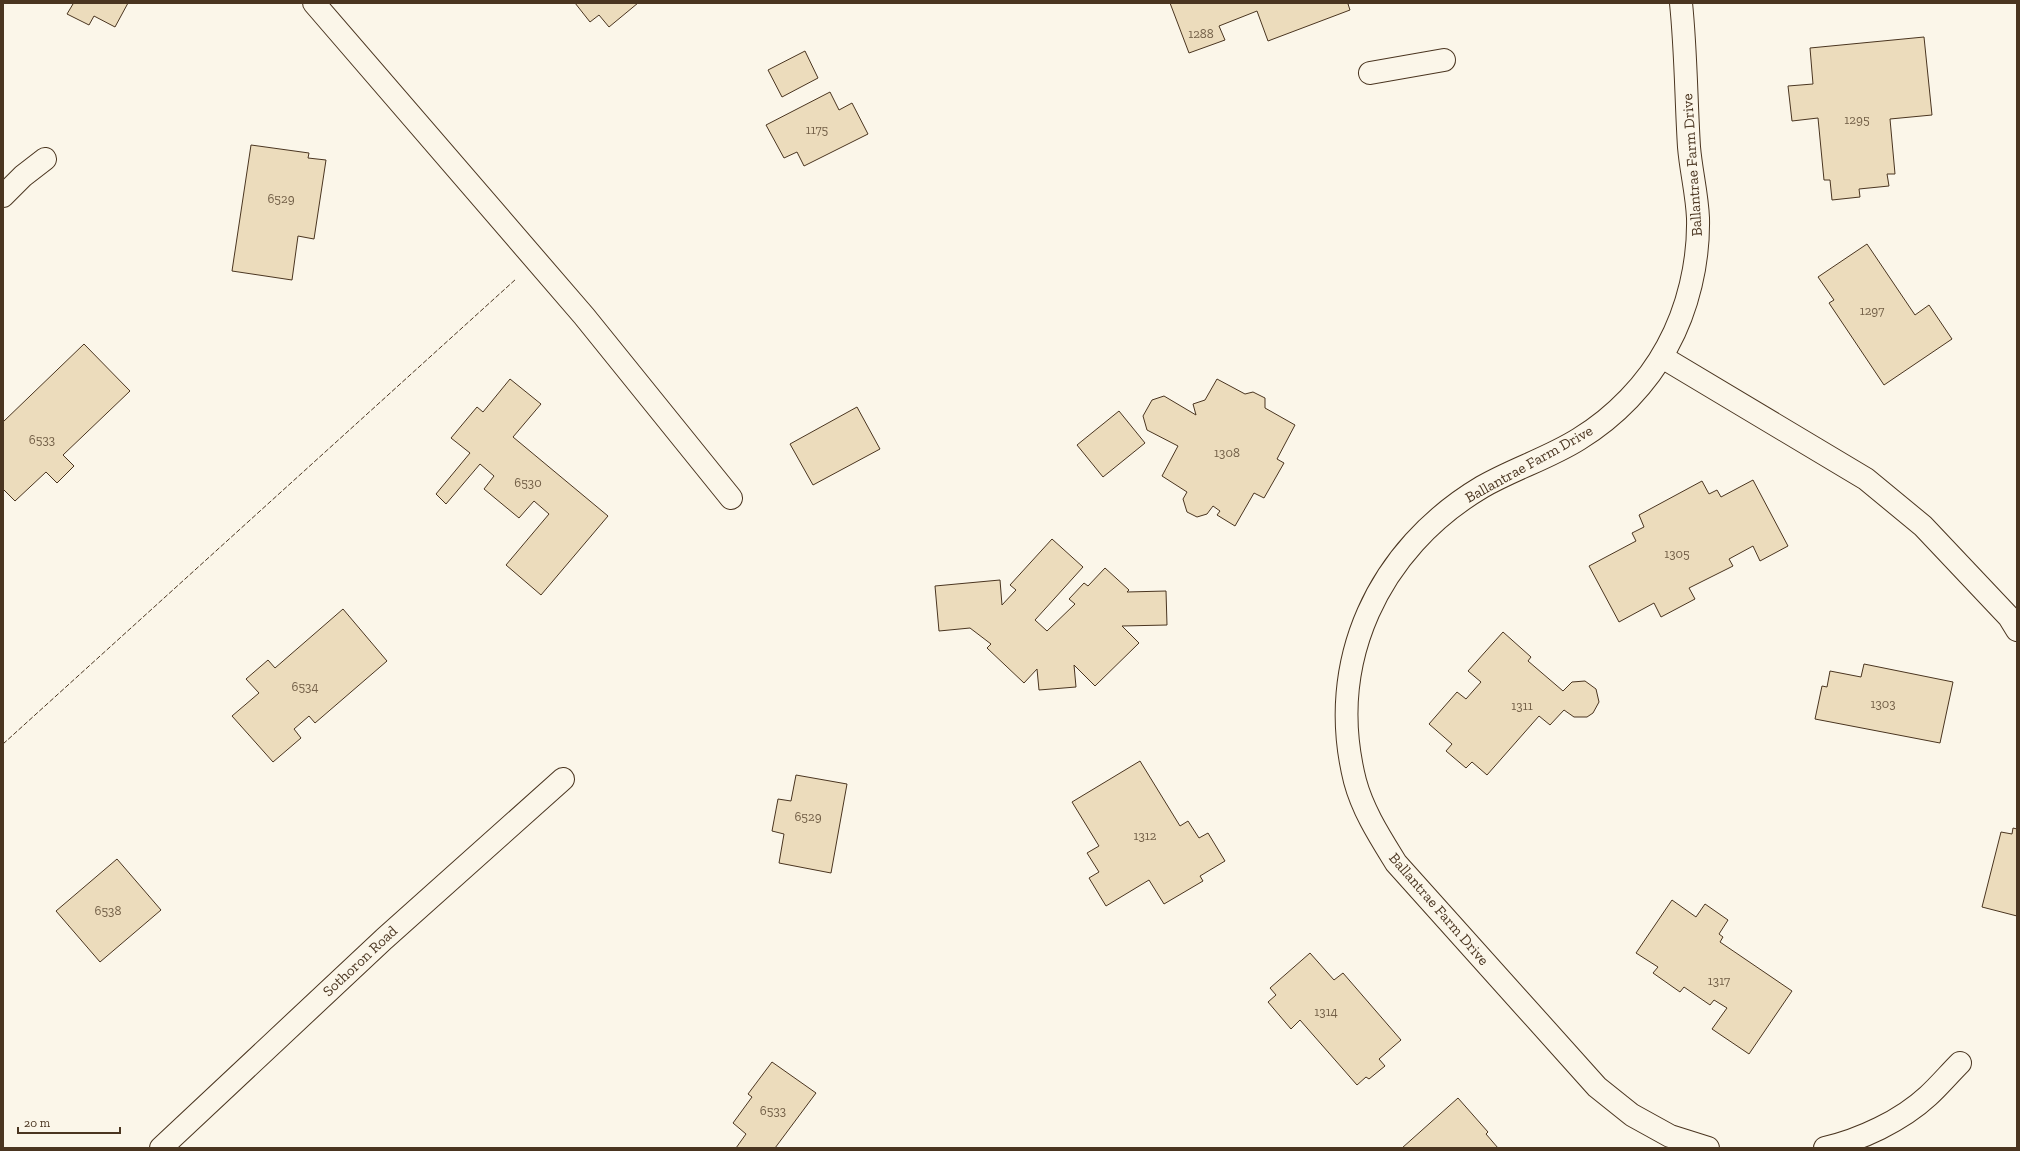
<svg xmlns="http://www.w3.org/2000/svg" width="2020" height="1151" font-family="'Zilla Slab',serif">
  <rect width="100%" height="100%" fill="#fbf6e9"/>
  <g fill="#ecdcbc" stroke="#4a3520">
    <path d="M 71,3 L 128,3 L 115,27 L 94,16 L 89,25 L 67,14 L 73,4 Z"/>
    <path d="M 575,3 L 638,3 L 609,27 L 599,15 L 590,22 Z"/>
    <path d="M 1170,3 L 1350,3 L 1348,4 L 1350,10 L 1268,41 L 1257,11 L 1219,26 L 1225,40 L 1189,53 Z"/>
    <path d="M 1924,37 L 1932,115 L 1890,119 L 1895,174 L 1887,174 L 1889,186 L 1859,189 L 1860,197 L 1832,200 L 1830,180 L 1824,180 L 1818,118 L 1792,121 L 1788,86 L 1813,84 L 1810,48 Z"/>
    <path d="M 805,51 L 818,78 L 782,97 L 768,70 Z"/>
    <path d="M 830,92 L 839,110 L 852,103 L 868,134 L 804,166 L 797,152 L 784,158 L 766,125 Z"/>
    <path d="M 251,145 L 309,153 L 308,158 L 326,160 L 314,239 L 298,236 L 292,280 L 232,271 Z"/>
    <path d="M 1867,244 L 1915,315 L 1929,305 L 1952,339 L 1884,385 L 1829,303 L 1834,300 L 1818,277 Z"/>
    <path d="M 84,344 L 130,391 L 63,455 L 74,466 L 57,483 L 46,472 L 15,501 L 3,489 L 3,422 Z"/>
    <path d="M 510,379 L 541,404 L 513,437 L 608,516 L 541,595 L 506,565 L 549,514 L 534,501 L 519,518 L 484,489 L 494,476 L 480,464 L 446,504 L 436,494 L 470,453 L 451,438 L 477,407 L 483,412 Z"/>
    <path d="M 1217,379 L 1245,394 L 1253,392 L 1265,398 L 1265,408 L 1295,425 L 1277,459 L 1284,463 L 1264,498 L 1254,493 L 1235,526 L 1217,515 L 1220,511 L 1213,506 L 1207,514 L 1197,517 L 1187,512 L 1183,499 L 1187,492 L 1162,476 L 1178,446 L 1147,430 L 1143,416 L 1152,400 L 1164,396 L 1196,415 L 1193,404 L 1205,400 Z"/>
    <path d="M 857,407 L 880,449 L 813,485 L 790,444 Z"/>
    <path d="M 1119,411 L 1145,443 L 1103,477 L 1077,445 Z"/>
    <path d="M 1753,480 L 1788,546 L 1760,561 L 1753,546 L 1729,559 L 1733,566 L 1689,588 L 1695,599 L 1661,617 L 1654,603 L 1619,622 L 1589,566 L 1636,541 L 1632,533 L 1644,527 L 1639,515 L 1702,481 L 1709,494 L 1717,490 L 1721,497 Z"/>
    <path d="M 1052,539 L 1083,567 L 1035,620 L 1047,631 L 1075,604 L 1069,599 L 1084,583 L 1088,586 L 1105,568 L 1129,590 L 1127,592 L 1166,591 L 1167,625 L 1122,626 L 1139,643 L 1095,686 L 1074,665 L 1076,687 L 1039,690 L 1037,669 L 1024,683 L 987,648 L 991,644 L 970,628 L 939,631 L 935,586 L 1000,580 L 1002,605 L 1016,590 L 1010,585 Z"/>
    <path d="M 343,609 L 387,661 L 315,723 L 309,716 L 294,729 L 301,738 L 273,762 L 232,716 L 259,693 L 246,679 L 268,660 L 275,668 Z"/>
    <path d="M 1503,632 L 1531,657 L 1528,661 L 1563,691 L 1572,682 L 1585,681 L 1596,689 L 1599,702 L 1593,713 L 1587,717 L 1574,717 L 1564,710 L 1550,725 L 1539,716 L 1487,775 L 1472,762 L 1466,768 L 1446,751 L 1452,744 L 1429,724 L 1457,692 L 1466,699 L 1481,682 L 1468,671 Z"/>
    <path d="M 1864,664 L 1953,682 L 1940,743 L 1815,719 L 1822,686 L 1827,687 L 1830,671 L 1861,677 Z"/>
    <path d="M 1140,761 L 1180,826 L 1188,821 L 1199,838 L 1208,833 L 1225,861 L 1200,876 L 1203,881 L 1164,904 L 1149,880 L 1106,906 L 1089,878 L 1099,872 L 1087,853 L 1099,846 L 1072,802 Z"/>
    <path d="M 796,775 L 847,784 L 831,873 L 779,863 L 784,834 L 772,831 L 778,799 L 791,801 Z"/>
    <path d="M 2013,828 L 2017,829 L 2017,916 L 1982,907 L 2001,832 L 2012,834 Z"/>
    <path d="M 117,859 L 161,910 L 100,962 L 56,911 Z"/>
    <path d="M 1672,900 L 1696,917 L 1705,904 L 1728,920 L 1719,934 L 1723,937 L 1720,942 L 1792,991 L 1749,1054 L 1712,1029 L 1727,1008 L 1714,1000 L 1710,1005 L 1684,987 L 1680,992 L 1653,973 L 1658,967 L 1636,953 Z"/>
    <path d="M 1310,953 L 1334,980 L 1343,973 L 1401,1040 L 1379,1059 L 1385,1066 L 1369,1079 L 1366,1077 L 1357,1085 L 1300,1020 L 1291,1029 L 1268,1002 L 1276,995 L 1270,988 Z"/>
    <path d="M 772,1062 L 816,1093 L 775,1148 L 736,1148 L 746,1134 L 733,1123 L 752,1097 L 748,1094 Z"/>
    <path d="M 1458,1098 L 1488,1132 L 1486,1134 L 1498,1148 L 1402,1148 Z"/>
  </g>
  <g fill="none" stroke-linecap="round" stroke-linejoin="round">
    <defs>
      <g id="minor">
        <path d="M 314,3 L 584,316 L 731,498"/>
        <path d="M 1681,3 C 1686,51 1686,99 1689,147 C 1691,171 1697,194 1698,218 C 1699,262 1688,309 1667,347 C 1647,384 1615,417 1579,439 C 1549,458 1513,469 1482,487 C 1378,549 1325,662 1355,781 C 1363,811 1380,837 1396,863 L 1597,1087 L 1632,1115 L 1670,1136 L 1708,1148"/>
        <path d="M 1370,73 L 1444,60"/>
        <path d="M 3,196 L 23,176 L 45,159"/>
        <path d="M 1662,357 L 1866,479 L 1923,526 L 2009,617 L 2017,630"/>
        <path d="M 161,1148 L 384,939 L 563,779"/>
        <path d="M 1825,1148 C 1860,1140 1901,1121 1928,1096 C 1939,1086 1949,1074 1960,1063"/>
      </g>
    </defs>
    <use href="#minor" stroke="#4a3520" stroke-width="24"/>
    <use href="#minor" stroke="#fbf6e9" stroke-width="22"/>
    <path stroke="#4a3520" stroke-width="1" stroke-dasharray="5 2" stroke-linecap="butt" d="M 3,744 L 516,279"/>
  </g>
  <g text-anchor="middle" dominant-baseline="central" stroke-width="3" stroke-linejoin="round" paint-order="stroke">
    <g font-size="13" fill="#725f47">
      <text x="1201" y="33">1288</text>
      <text x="1857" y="119">1295</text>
      <text x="817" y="129">1175</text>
      <text x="281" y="198">6529</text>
      <text x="1872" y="310">1297</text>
      <text x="42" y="439">6533</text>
      <text x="1227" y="452">1308</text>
      <text x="528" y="482">6530</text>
      <text x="1677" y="553">1305</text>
      <text x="305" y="686">6534</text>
      <text x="1883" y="703">1303</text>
      <text x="1522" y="705">1311</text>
      <text x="808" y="816">6529</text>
      <text x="1145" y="835">1312</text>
      <text x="108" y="910">6538</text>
      <text x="1719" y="980">1317</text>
      <text x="1326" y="1011">1314</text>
      <text x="773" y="1110">6533</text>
    </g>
    <g font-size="15" fill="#4a3520" stroke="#fbf6e9">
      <text transform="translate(1692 165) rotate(-94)">Ballantrae Farm Drive</text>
      <text transform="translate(1529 464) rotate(-29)">Ballantrae Farm Drive</text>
      <text transform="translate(1439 909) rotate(49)">Ballantrae Farm Drive</text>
      <text transform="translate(360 961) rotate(-43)">Sothoron Road</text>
    </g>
  </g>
  <rect width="2020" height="1151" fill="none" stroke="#4a3520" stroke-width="8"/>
  <path d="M18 1127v6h102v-6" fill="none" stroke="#4a3520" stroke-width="2"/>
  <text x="24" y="1127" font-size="12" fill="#4a3520" stroke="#fbf6e9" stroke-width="3" paint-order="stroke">20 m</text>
</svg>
